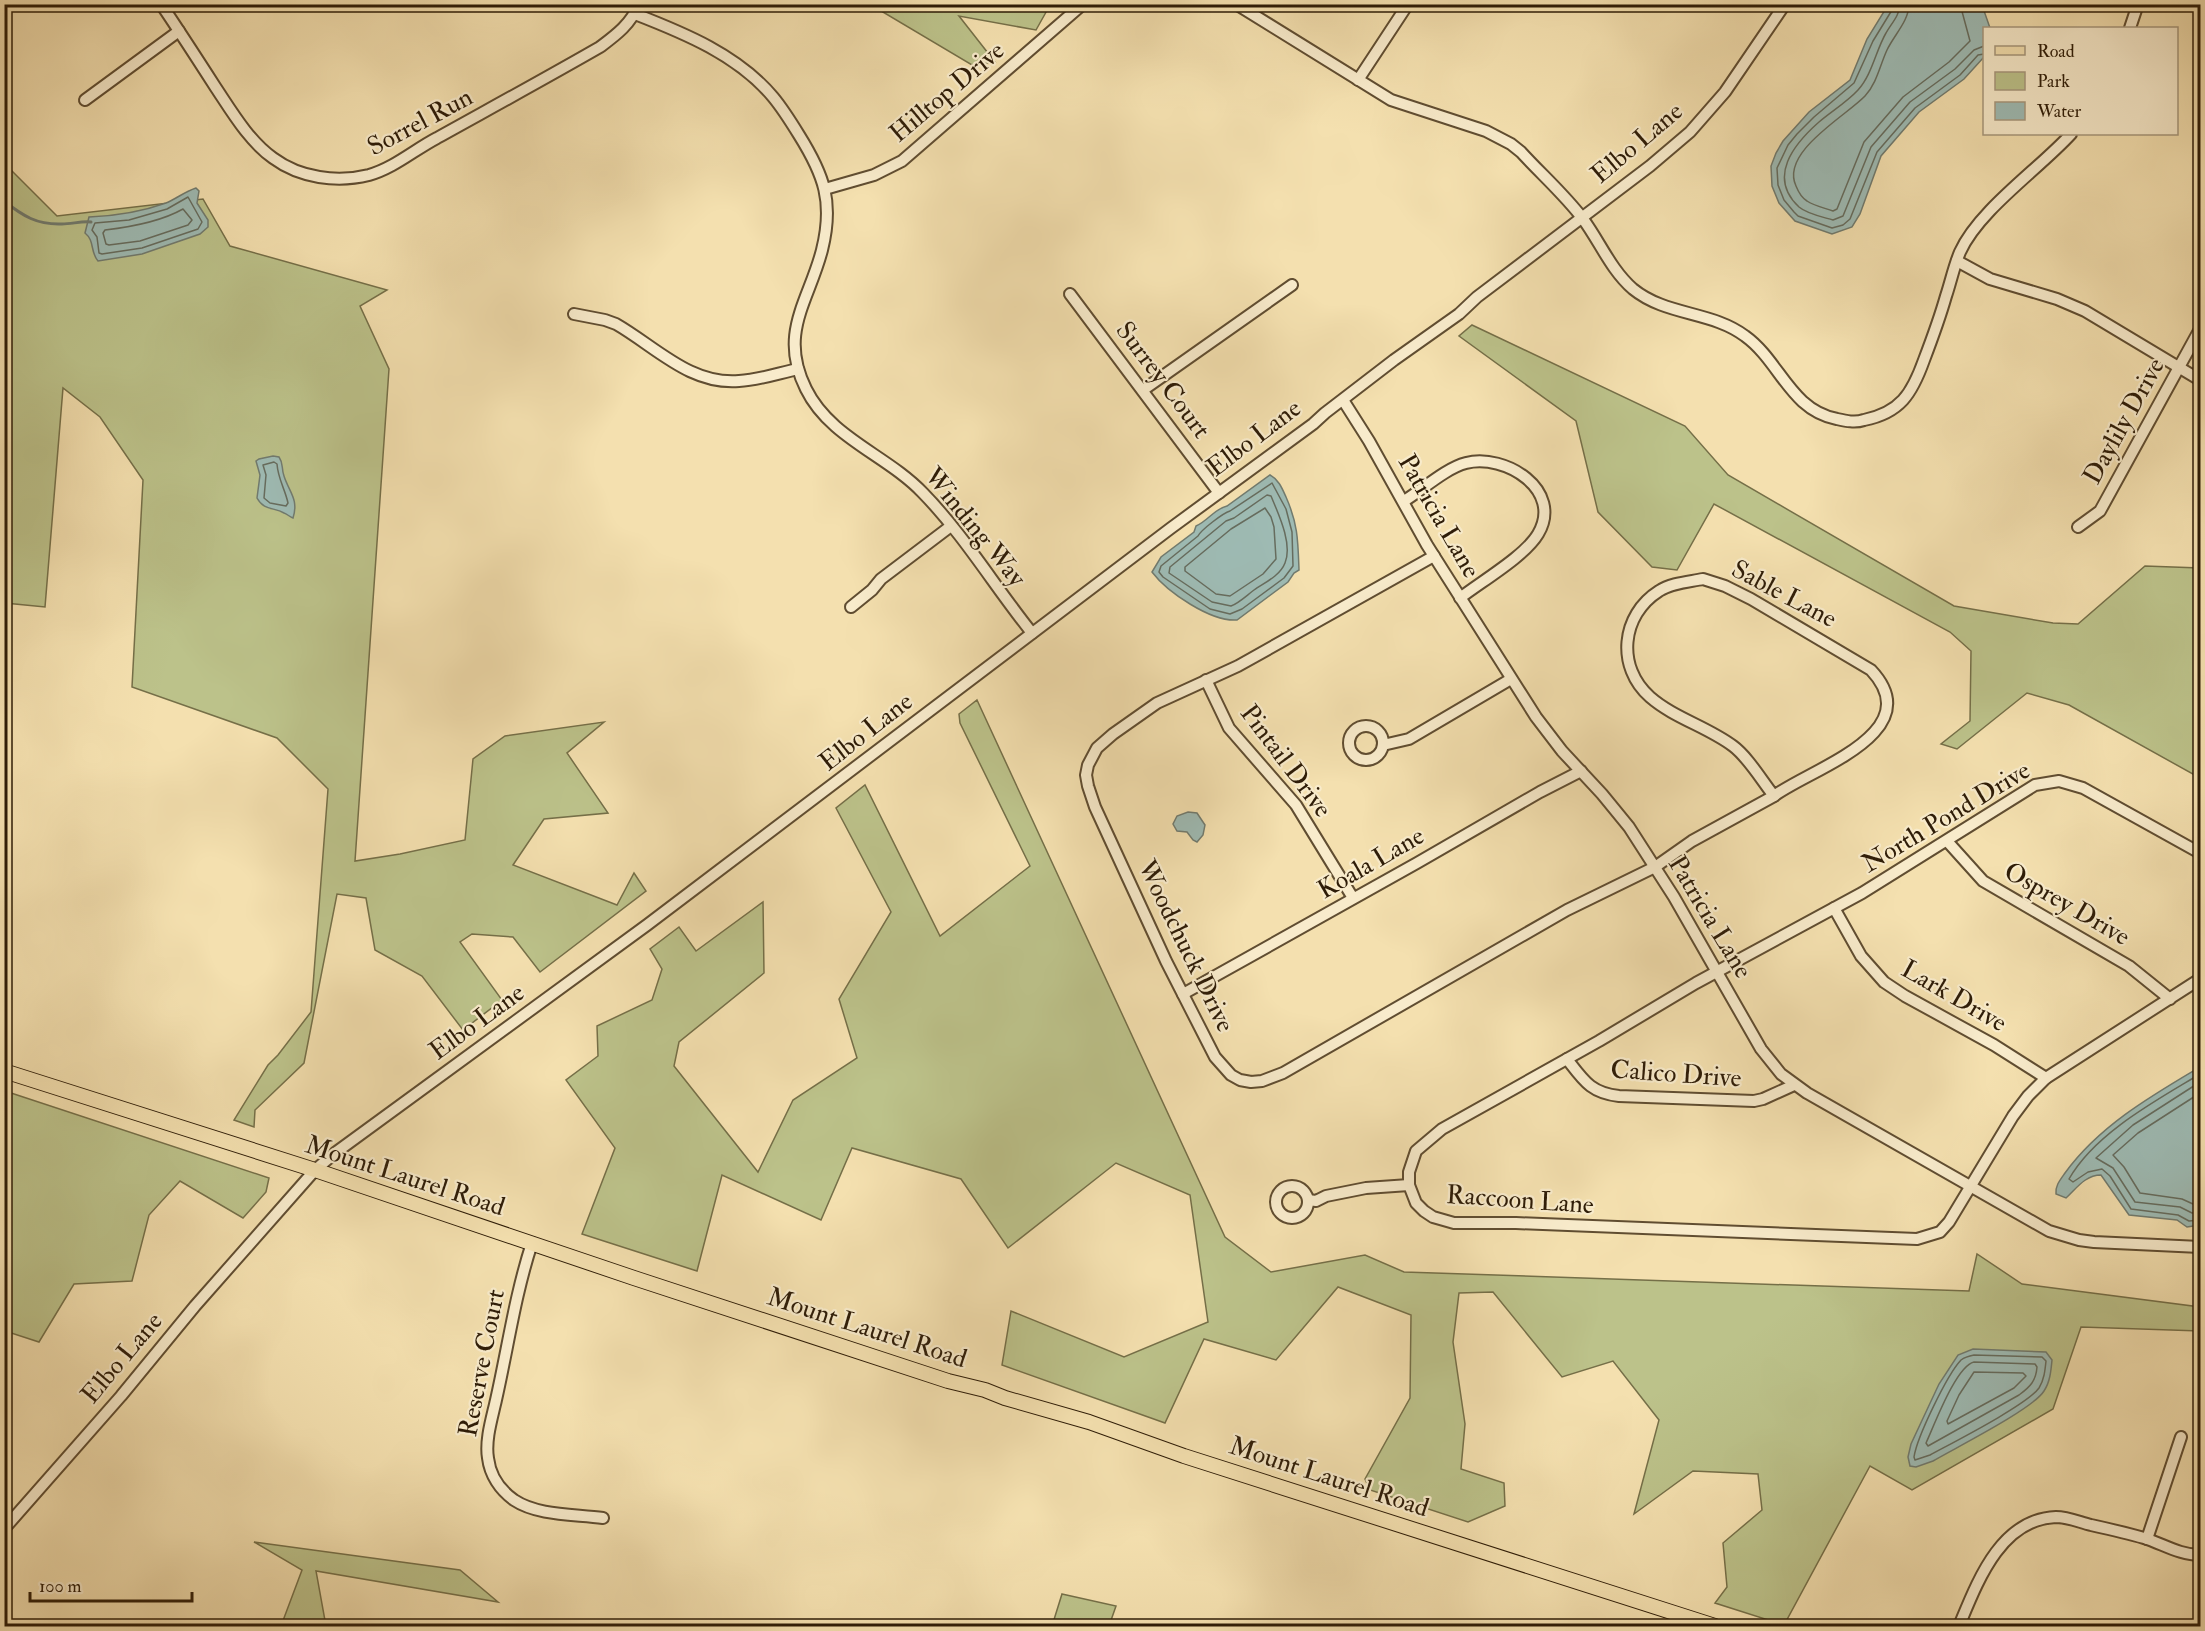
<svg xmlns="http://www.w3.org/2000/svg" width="2205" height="1631" font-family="'IM FELL Double Pica',serif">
  <rect width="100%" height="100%" fill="#f4e0af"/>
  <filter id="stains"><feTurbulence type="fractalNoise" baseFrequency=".00333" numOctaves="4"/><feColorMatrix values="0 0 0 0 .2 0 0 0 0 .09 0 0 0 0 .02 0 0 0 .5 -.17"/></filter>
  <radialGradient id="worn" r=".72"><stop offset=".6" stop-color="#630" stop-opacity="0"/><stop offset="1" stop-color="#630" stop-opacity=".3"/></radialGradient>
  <g fill="#bcc28a" stroke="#756f48" stroke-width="1.5">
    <path d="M 871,5 L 1050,5 L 1036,30 L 959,16 L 995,62 L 972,65 Z"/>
    <path d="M 4,163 L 57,216 L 203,199 L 230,246 L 387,290 L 360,306 L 389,369 L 355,861 L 400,854 L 465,840 L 473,759 L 505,736 L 604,722 L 567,753 L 608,813 L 544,819 L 513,865 L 617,905 L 634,873 L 646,891 L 540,972 L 513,937 L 472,934 L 460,942 L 502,1000 L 463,1030 L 422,976 L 375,950 L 366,898 L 337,894 L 304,1063 L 255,1110 L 254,1127 L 234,1120 L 268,1065 L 278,1055 L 311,1012 L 328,789 L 277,738 L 132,687 L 143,480 L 100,417 L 63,388 L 45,607 L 5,603 Z"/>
    <path d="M 1472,325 L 1685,426 L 1728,475 L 1954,606 L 2053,623 L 2078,624 L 2145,566 L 2200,568 L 2200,778 L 2069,705 L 2027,693 L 1957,749 L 1941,744 L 1970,721 L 1971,651 L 1950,632 L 1714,504 L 1677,570 L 1652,567 L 1598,512 L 1576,421 L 1459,336 Z"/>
    <path d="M 977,700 L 1225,1237 L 1271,1272 L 1365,1255 L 1404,1272 L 1969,1291 L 1977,1254 L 2022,1284 L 2200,1307 L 2200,1331 L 2081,1327 L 2053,1409 L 1912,1490 L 1870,1466 L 1784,1625 L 1715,1603 L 1727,1587 L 1723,1543 L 1762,1510 L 1758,1474 L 1693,1471 L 1634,1514 L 1659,1420 L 1613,1361 L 1562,1377 L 1493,1292 L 1459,1293 L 1453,1342 L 1465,1424 L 1461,1469 L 1504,1483 L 1505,1506 L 1468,1522 L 1370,1490 L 1365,1479 L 1410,1398 L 1411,1315 L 1338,1287 L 1276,1360 L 1204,1339 L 1165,1423 L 1002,1365 L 1011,1311 L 1124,1357 L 1208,1322 L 1190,1195 L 1116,1163 L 1008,1248 L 961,1179 L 852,1148 L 821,1220 L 722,1175 L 697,1271 L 582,1234 L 615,1148 L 566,1080 L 598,1056 L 597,1026 L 652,1000 L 662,969 L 650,949 L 679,927 L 696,951 L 763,902 L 764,973 L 679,1042 L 674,1066 L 758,1172 L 793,1100 L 857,1058 L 839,999 L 891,912 L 836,808 L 865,785 L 940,936 L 1030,866 L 960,723 L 959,714 Z"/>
    <path d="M 5,1091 L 269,1178 L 266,1192 L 243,1218 L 180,1181 L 149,1215 L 132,1281 L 74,1284 L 39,1342 L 5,1331 Z"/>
    <path d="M 254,1542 L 460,1570 L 498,1602 L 316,1571 L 326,1626 L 281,1626 L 302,1570 Z"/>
    <path d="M 1062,1594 L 1116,1606 L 1109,1626 L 1052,1626 Z"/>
  </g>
  <g fill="#9ebbb4" stroke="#717b6f" stroke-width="1.5">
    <path d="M 1888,5 L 1982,5 L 1990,28 L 1984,28 L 1984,57 L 1964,79 L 1919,112 L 1881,156 L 1860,214 L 1852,227 L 1832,234 L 1795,221 L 1779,203 L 1772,186 L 1771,166 L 1776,153 L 1783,141 L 1809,112 L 1850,80 L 1867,39 Z"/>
    <path d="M 196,188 L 199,191 L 197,203 L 208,220 L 208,227 L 200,234 L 142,254 L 98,261 C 90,252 95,241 85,233 L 89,217 C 115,216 141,212 166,203 C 176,199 184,192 196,188 Z"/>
    <path d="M 273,456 L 279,457 C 284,464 281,468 284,476 C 289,492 299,499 293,518 C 290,517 287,514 284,513 C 274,507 264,511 257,498 L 260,475 L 256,461 L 259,459 Z"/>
    <path d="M 1270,475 C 1279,480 1282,488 1286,497 C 1298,524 1298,541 1299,570 L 1294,573 L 1288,582 L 1237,620 C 1211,622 1167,592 1152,572 L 1161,557 L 1194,532 L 1196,526 C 1208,521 1214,509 1227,506 Z"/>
    <path d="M 1188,812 L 1197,813 L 1205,825 L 1203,835 L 1197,842 L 1193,840 L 1187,832 L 1177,831 L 1173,824 L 1177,816 Z"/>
    <path d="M 2200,1067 L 2200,1225 L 2187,1227 L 2177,1220 L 2129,1215 L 2101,1175 C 2085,1175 2076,1189 2066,1198 L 2056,1194 C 2055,1186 2060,1180 2065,1173 C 2099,1126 2151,1096 2200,1067 Z"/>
    <path d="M 1973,1349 L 2046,1352 L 2052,1360 C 2051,1371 2050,1382 2044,1391 C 2033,1409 1955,1448 1933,1461 L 1916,1467 L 1910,1466 L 1908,1457 L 1911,1444 L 1939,1384 L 1958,1355 Z"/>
  </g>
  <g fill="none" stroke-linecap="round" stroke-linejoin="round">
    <g stroke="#666c5e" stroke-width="1.5">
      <path d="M 1893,4 L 1892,10 L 1873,41 L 1854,83 L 1814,117 L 1797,134 L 1788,145 L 1777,168 L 1778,185 L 1784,200 L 1794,212 L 1798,216 L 1832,228 L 1843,225 L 1850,219 L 1877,152 L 1915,108 L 1960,75 L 1978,55 L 1984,54"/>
      <path d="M 1900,4 C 1900,15 1891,24 1886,33 C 1876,50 1872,75 1858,90 C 1847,102 1832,111 1819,122 C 1794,144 1767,177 1799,207 C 1807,214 1823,217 1833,220 L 1843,216 L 1871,147 L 1910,102 L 1955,69 L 1974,50 L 1984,46"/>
      <path d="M 1909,4 C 1909,21 1894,35 1887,50 C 1880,65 1877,83 1865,96 C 1846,116 1780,152 1796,186 C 1798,191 1802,198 1807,201 C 1814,206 1825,208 1833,211 L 1837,209 L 1864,142 L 1903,97 L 1949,62 L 1970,41 L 1960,4"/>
      <path d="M 188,197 L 202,222 L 198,229 L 142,248 L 102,254 L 99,253 L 97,237 L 92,230 L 95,223 L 129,220 L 167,209 Z"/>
      <path d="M 183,209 L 192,220 L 188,225 L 140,241 L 109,245 L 106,244 L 103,233 L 105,230 C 131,227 160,222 183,209 Z"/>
      <path d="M 274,462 L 277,464 C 278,479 285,489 288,503 L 286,506 L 270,503 L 264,498 L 266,475 L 263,465 Z"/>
      <path d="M 1272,483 L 1286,509 L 1292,532 L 1293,566 L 1284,578 L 1242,609 L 1230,614 L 1210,609 L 1163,577 L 1159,572 L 1161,566 L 1198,536 C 1201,530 1223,513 1230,511 Z"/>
      <path d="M 1267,495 L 1271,496 C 1278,513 1293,544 1285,563 C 1280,576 1264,583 1254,590 C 1246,596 1239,603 1231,606 L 1212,602 L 1169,573 L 1170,567 L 1226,521 L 1234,518 Z"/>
      <path d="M 1265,508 L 1271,517 L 1274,527 L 1276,559 L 1263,574 L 1230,596 L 1216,594 L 1185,571 L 1185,567 L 1231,529 Z"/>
      <path d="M 2200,1074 C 2157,1100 2095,1133 2069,1179 L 2073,1182 L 2088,1172 L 2102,1169 L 2110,1176 L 2131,1209 L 2178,1215 L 2189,1221 L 2200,1220"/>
      <path d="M 2200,1082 L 2133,1125 L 2096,1158 L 2113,1168 L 2135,1202 L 2180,1207 L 2192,1213 L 2200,1212"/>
      <path d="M 2200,1093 L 2138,1133 L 2113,1155 L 2124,1167 L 2140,1193 L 2182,1199 L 2193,1204 L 2200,1203"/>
      <path d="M 1974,1355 L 2042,1357 L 2046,1361 C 2045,1371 2044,1380 2039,1388 C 2027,1405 1952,1443 1930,1455 L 1915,1460 L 1914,1457 C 1917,1437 1947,1375 1961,1360 C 1965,1357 1969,1356 1974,1355 Z"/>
      <path d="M 1974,1362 L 2035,1364 L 2037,1367 C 2036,1381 2030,1387 2019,1395 L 1928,1446 L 1926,1443 C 1934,1426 1956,1366 1974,1362 Z"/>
      <path d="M 1974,1372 L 2023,1373 L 2026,1376 L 2014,1388 L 1948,1424 L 1947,1421 L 1959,1395 Z"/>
    </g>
    <path stroke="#717b6f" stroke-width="3" d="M 4,201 C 23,216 37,225 62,224 C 72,224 81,221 91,222"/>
    <defs>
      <g id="minor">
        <path d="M 161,4 C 180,32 198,60 216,88 C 232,112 249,141 273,158 C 300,178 337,183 369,175 C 394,168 414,150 437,138 C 491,108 546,78 600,47 C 616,35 631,24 639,4"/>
        <path d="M 1236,4 L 1391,100 L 1486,131 L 1511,144 L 1521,152 C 1541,174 1565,195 1583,219 C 1600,242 1611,270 1633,289 C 1666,316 1712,311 1745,336 C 1780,361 1790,410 1837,419 C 1846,421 1855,423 1864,420 C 1879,417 1892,412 1903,400 C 1913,389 1919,374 1924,360 C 1932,339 1940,317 1946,296 C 1951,281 1954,266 1960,252 C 1979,210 2039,169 2071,134"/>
        <path d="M 635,14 C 684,33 738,55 773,97 C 783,109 791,122 799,135 C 824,175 834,202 822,250 C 809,301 778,333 806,389 C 830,438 887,455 923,493 C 964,535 995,587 1032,633"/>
        <path d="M 2130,28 L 2138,4"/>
        <path d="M 1358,80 L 1408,4"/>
        <path d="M 85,100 L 179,31"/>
        <path d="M 825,189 L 874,175 L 902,161 L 1083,4"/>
        <path d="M 1957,261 L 1990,279 L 2057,299 L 2085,311 L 2200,380"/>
        <path d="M 1070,294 L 1219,493"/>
        <path d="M 574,314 L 605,320 L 616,324 C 656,347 690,385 739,381 C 759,380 779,373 798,369"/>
        <path d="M 1143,390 L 1292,285"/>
        <path d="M 1343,400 L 1369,441 L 1427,545 L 1536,717 L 1562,751 L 1602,794 L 1629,827 L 1674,897 L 1761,1049 L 1781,1074 L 1807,1093 L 2049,1231 L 2079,1240 L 2094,1242 L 2200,1247"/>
        <path d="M 1404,501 C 1422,490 1446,468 1466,463 C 1505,453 1564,490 1538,534 C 1525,556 1482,581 1460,598"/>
        <path d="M 2078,527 L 2100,511 L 2200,329"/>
        <path d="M 1434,556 L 1238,666 L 1157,703 L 1113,734 L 1097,748 L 1088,765 L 1086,775 L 1088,786 L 1095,807 L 1166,961 L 1215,1057 L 1231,1075 L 1240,1080 L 1251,1082 L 1262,1081 L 1283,1073 L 1567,910 L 1655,867 L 1692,841 L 1774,796"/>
        <path d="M 1703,579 L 1725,586 L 1751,599 L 1871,670 C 1930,733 1810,769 1774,796 C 1762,781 1748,757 1733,746 C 1708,727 1674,718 1650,697 C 1616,667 1621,615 1659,591 C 1671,583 1688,582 1703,579 Z"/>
        <path d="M 851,607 L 872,590 L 881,579 L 951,526"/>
        <path d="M 1206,680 L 1229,728 L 1296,805 L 1353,898"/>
        <circle cx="1366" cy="743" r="17"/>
        <path d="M 1383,745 L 1409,739 L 1511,679"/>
        <path d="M 1947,841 L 1983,881 L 2129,966 L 2170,999"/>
        <path d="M 2200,853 L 2083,788 L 2059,781 L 2035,785 L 1862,893 L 1696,983 L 1599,1041 L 1442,1129 L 1416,1151 L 1409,1172 L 1409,1185 L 1416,1203 L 1424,1211 L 1433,1217 L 1454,1223 L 1516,1223 L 1917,1239 L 1940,1232 L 1949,1222 L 2013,1116 L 2028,1096 L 2046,1078 L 2200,979"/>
        <path d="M 1834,908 L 1861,956 L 1884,982 L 1905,996 L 1994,1045 L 2046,1078"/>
        <path d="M 1183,994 L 1417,863 L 1540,792 L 1581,771"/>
        <path d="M 1567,1059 C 1584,1081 1591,1093 1619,1096 L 1754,1101 L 1763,1099 L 1794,1085"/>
        <circle cx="1292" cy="1202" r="16"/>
        <path d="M 1308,1200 L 1316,1201 L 1326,1196 L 1366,1188 L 1409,1185"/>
        <path d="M 532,1243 C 515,1295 508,1347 496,1400 C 492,1418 485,1440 488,1458 C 490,1475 500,1490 514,1500 C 538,1516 575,1514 603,1518"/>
        <path d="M 4,1529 L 121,1396 L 195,1306 L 315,1170 L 335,1153 L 647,925 L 1171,528 L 1313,424 L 1325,413 L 1394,360 L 1459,314 L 1477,297 L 1650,166 L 1690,132 L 1725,92 L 1785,4"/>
        <path d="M 2147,1539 L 2181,1437"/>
        <path d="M 1959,1626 C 1977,1583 2000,1519 2056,1517 C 2068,1517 2079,1522 2091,1525 C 2109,1529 2127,1533 2144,1538 C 2163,1544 2180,1555 2200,1555"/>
      </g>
      <path id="major" d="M 4,1071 L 315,1170 L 634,1278 L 948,1381 L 985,1390 L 1005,1398 L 1089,1422 L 1184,1456 L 1715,1626"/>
    </defs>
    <use href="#minor" stroke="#604d31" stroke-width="14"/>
    <use href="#major" stroke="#2e1c07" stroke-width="16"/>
    <use href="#minor" stroke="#f8ebcb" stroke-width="10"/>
    <use href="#major" stroke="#f4e0af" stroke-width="14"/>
  </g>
  <g text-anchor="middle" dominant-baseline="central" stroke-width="4.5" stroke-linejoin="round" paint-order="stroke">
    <g font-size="26" fill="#2e1c07" stroke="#f8ebcb">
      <text transform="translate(947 92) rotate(-40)">Hilltop Drive</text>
      <text transform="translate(420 122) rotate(-28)">Sorrel Run</text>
      <text transform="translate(1637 143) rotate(-40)">Elbo Lane</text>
      <text transform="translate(1163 380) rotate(53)">Surrey Court</text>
      <text transform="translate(2124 421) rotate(-61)">Daylily Drive</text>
      <text transform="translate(1254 438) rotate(-37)">Elbo Lane</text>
      <text transform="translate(1439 516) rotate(60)">Patricia Lane</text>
      <text transform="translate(975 527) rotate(51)">Winding Way</text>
      <text transform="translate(1784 594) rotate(28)">Sable Lane</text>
      <text transform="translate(866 732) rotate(-38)">Elbo Lane</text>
      <text transform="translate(1286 761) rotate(53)">Pintail Drive</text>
      <text transform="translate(1946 817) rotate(-31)">North Pond Drive</text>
      <text transform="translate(1371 863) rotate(-30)">Koala Lane</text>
      <text transform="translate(2067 904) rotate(30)">Osprey Drive</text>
      <text transform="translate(1710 917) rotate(59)">Patricia Lane</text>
      <text transform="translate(1186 946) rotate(64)">Woodchuck Drive</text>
      <text transform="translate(1954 996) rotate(30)">Lark Drive</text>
      <text transform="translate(477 1022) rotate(-36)">Elbo Lane</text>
      <text transform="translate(1676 1074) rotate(4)">Calico Drive</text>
      <text transform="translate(405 1176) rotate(18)">Mount Laurel Road</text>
      <text transform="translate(1520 1200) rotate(4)">Raccoon Lane</text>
      <text transform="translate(867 1328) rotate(18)">Mount Laurel Road</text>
      <text transform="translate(122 1358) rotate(-50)">Elbo Lane</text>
      <text transform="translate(482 1363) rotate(-79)">Reserve Court</text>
      <text transform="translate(1329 1477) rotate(18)">Mount Laurel Road</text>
    </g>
  </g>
  <rect width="2205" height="1631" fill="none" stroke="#f4e0af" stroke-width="24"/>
  <rect x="6" y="6" width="2193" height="1619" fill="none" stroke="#2e1c07" stroke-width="3"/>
  <rect x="12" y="12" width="2181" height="1607" fill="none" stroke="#2e1c07" stroke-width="1.5"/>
  <rect x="1983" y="27" width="195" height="108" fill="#f8ebcb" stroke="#a7987d" stroke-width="1.5"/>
  <rect x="1995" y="46" width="30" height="9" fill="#f4e0af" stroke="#a7987d" stroke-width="1.5"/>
  <text x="2037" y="57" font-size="18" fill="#2e1c07">Road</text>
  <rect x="1995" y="72" width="30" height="18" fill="#bcc28a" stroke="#a7987d" stroke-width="1.5"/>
  <text x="2037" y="87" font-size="18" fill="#2e1c07">Park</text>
  <rect x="1995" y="102" width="30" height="18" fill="#9ebbb4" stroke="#a7987d" stroke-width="1.5"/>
  <text x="2037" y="117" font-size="18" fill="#2e1c07">Water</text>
  <path d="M30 1592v9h162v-9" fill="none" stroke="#2e1c07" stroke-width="3"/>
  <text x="39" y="1592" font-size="18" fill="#2e1c07" stroke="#f8ebcb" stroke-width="4.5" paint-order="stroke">100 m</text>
  <rect width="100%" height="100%" filter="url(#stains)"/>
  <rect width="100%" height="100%" fill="url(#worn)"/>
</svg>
